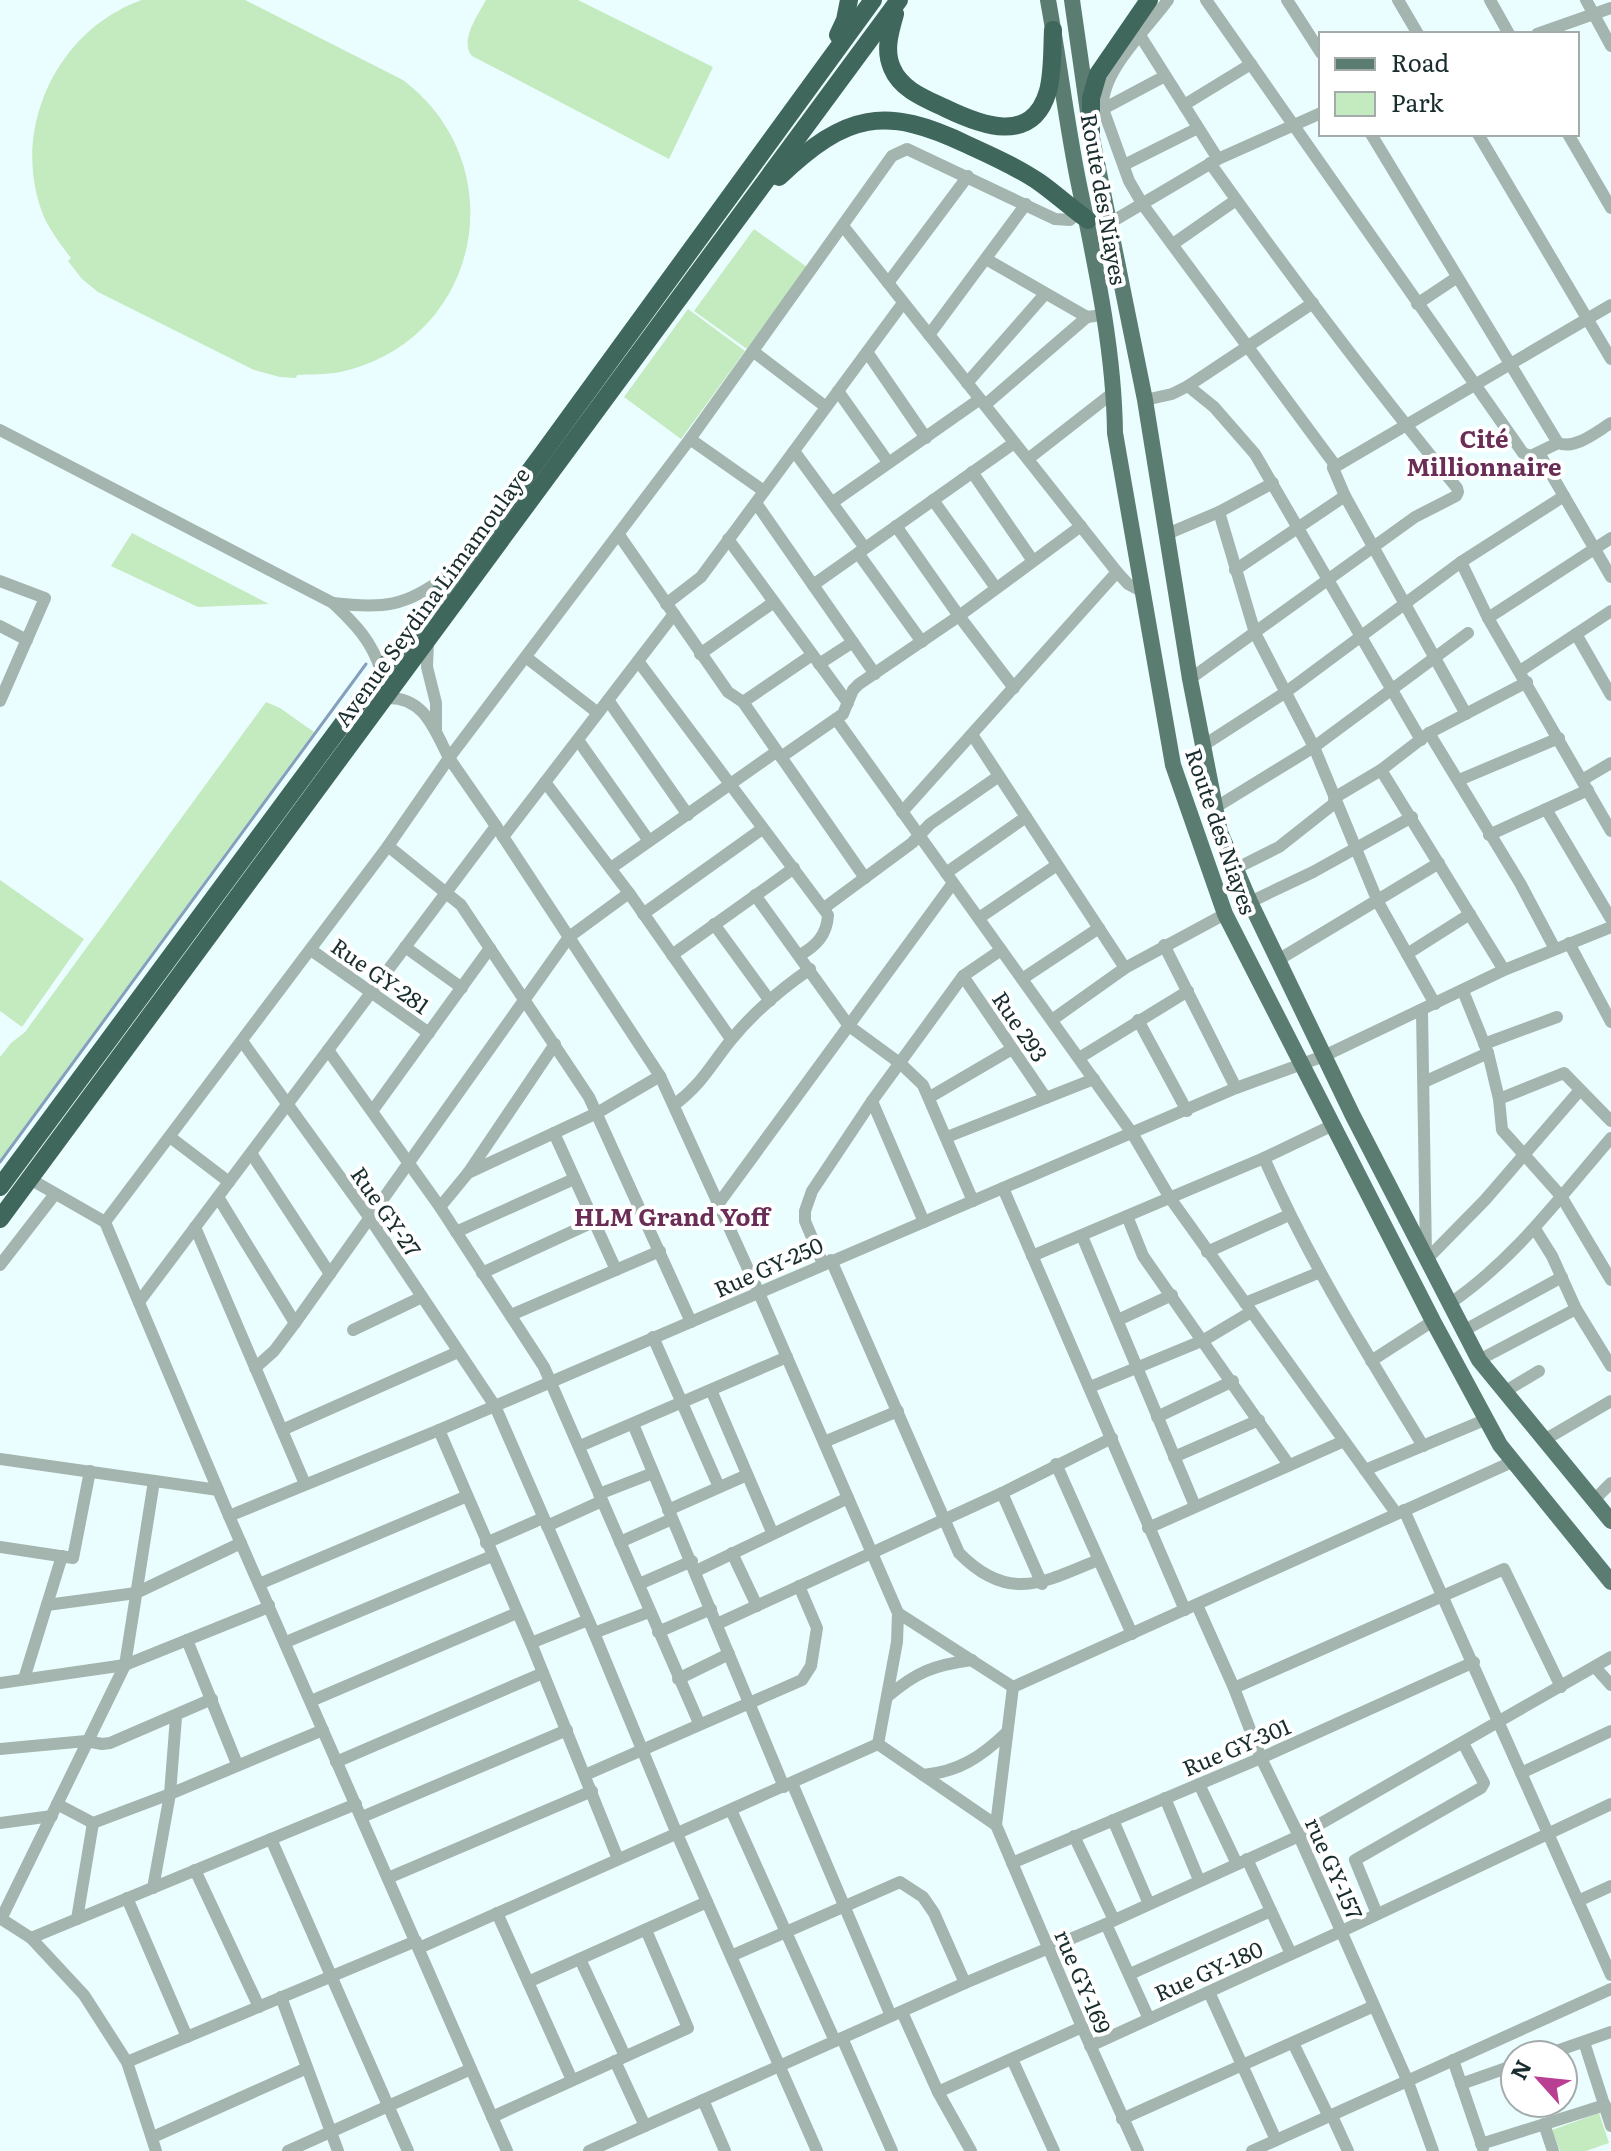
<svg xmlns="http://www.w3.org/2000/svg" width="1611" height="2151" font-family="Literata,serif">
  <rect width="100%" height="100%" fill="#ebfeff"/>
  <g fill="#c4eac0">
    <path d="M 142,0 L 245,0 L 403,80 C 517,166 480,342 340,372 C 326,375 311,374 297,375 L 296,378 L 280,377 L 254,370 L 98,292 L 82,279 L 68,261 L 71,258 C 61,245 51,232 44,217 C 9,132 56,30 142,0 Z"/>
    <path d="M 486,0 L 578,0 L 713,67 L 669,159 L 472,56 C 459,41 478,15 486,0 Z"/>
    <path d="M 754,229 L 807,267 L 747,349 L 694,311 Z"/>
    <path d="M 688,309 L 745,351 L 681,439 L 624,397 Z"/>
    <path d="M 132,533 L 269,604 L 198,607 L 111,566 Z"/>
    <path d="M 266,702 L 280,708 L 314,732 L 0,1160 L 0,1057 L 11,1043 L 25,1032 Z"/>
    <path d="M 0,880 L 84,939 L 22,1027 L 0,1011 Z"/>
    <path d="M 1599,2113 L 1609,2143 L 1586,2151 L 1560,2151 L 1552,2130 Z"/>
  </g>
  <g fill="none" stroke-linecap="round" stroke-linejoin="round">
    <path stroke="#85a0bd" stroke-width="3" d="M 0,1162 L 366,664"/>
    <g stroke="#a3b5ae" stroke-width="12">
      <path d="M 1168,0 C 1147,29 1100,72 1103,109 L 1129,181 L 1143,205 L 1335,465"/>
      <path d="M 1206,0 L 1523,453 L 1531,456 L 1558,443 C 1575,450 1596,432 1611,423"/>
      <path d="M 1287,0 L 1321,53"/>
      <path d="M 1398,0 L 1418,34"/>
      <path d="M 1490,0 L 1509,34"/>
      <path d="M 1586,0 L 1611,46"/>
      <path d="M 1537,34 L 1611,8"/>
      <path d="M 1141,37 L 1218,159"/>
      <path d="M 1184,105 L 1251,64"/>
      <path d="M 1103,109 L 1165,76"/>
      <path d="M 1371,134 L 1558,443"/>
      <path d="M 1478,134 L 1611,359"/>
      <path d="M 1568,134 L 1611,208"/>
      <path d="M 1124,165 L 1198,128"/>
      <path d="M 1108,224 L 1218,159 L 1321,113"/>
      <path d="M 843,226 L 1117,572 L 1128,584 L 1143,592"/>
      <path d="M 1173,244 L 1236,200"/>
      <path d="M 986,259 L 1087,317 L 1095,316"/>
      <path d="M 888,283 L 968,176"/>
      <path d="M 1417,304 L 1456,278"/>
      <path d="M 929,335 L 1026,204"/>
      <path d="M 754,352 L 826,407"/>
      <path d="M 867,352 L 926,438"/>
      <path d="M 967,383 L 1045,294"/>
      <path d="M 1188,386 L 1214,407 L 1255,454 L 1421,740"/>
      <path d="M 838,391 L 888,462"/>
      <path d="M 1145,400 L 1172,394 L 1188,386 L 1313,303"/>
      <path d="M 985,405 L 1087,317"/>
      <path d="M 0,430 L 333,603 C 355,624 372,641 381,671"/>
      <path d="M 690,439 L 764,491"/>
      <path d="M 794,451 L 865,548"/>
      <path d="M 1539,453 L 1611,577"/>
      <path d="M 1028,459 L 1114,392"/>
      <path d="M 972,472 L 1033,561"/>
      <path d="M 933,500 L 996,588"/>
      <path d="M 833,502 L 980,399"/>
      <path d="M 756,503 L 875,674"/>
      <path d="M 1219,512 L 1255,633 L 1314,747 L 1378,902 L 1435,1004"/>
      <path d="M 896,526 L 959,616 L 1014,688"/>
      <path d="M 1167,534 L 1219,512 L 1273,483"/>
      <path d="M 619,535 L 728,692 L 743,702 L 865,878"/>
      <path d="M 728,539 L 848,703"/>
      <path d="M 858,553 L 922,642"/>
      <path d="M 1461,562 L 1488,618 L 1611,831"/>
      <path d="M 1235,570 L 1345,496"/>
      <path d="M 0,581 L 45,598 L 0,701"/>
      <path d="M 813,585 L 1014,443"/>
      <path d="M 333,603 C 382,609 406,607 446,576"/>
      <path d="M 666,604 L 701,577 L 903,303"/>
      <path d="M 1488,618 L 1611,538"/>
      <path d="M 0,626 L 27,640"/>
      <path d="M 1576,634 L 1611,695"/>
      <path d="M 428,642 L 427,667 L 436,703 L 436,730"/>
      <path d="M 700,654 L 774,602"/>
      <path d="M 527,658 L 598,713"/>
      <path d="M 638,661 L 828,915 C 827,935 816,946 800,955"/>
      <path d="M 819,664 L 853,642"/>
      <path d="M 1520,671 L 1611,611"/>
      <path d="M 1190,679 L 1415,517 L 1456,496 L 1458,492 L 1457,488 C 1371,383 1289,274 1210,163"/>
      <path d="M 386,698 C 424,696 434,729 449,758 L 496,826 L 660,1076 L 759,1293 L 898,1613 L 897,1642 L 878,1744"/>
      <path d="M 608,700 L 688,815"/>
      <path d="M 743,702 L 812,655"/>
      <path d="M 1466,714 L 1345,496 L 1333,468 L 1611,305"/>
      <path d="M 836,719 L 1132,1133 L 1170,1198 L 1396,1513"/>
      <path d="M 1429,733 L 1520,883 L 1555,949"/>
      <path d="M 973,736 L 1125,968"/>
      <path d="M 578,740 L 649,841"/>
      <path d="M 1204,745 L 1286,692 L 1461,562 L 1564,496"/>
      <path d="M 781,757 L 843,714 L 853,690 L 859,684 L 959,616 L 1081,526"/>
      <path d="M 1381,770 L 1504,970"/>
      <path d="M 1459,780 L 1559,738"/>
      <path d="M 1582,780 L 1611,763"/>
      <path d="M 545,782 L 629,893 L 731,1039"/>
      <path d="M 1334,798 L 1381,770 L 1429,733 L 1527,682"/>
      <path d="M 1213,809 L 1314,747 L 1468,633"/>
      <path d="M 1546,809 L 1611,919"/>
      <path d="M 902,812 L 1117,572"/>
      <path d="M 1489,835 L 1588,790"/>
      <path d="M 503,837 L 674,614"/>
      <path d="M 388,846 L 461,905 L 589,1097 L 691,1322"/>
      <path d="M 611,868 L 776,752"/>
      <path d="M 1235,869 L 1279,847 L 1336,802"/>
      <path d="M 946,873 L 1026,817"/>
      <path d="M 755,895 L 849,1026 L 901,1064 L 923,1085 L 973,1201"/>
      <path d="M 1250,902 L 1313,872 L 1412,817"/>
      <path d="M 824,908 L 912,843 L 930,824 L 999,776"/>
      <path d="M 643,914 L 762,829"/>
      <path d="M 979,918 L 1057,865"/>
      <path d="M 714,924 L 770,1001"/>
      <path d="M 1569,943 L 1611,1022"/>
      <path d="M 1164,945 L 1236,1088"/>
      <path d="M 405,947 L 462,988"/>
      <path d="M 311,950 L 429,1033"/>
      <path d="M 1407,954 L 1470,914"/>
      <path d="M 672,955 L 794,868"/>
      <path d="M 1278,960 L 1439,863"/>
      <path d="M 963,976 L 1046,1098"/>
      <path d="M 1022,979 L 1099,928"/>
      <path d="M 1463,991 L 1488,1053 L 1499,1099 L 1502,1130 L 1561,1196 L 1611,1280"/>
      <path d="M 1422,1011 L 1426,1256"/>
      <path d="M 1052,1020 L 1125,968 L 1225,914"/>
      <path d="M 1138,1020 L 1187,1111"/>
      <path d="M 242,1041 L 369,1217 L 495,1406 L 594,1633 L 677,1834 L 817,2151"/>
      <path d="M 1484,1044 L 1557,1017"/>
      <path d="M 328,1050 L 440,1207 L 544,1367 L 699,1723"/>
      <path d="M 1079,1058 L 1188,991"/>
      <path d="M 1424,1082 L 1488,1053"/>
      <path d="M 930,1097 L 1012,1049"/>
      <path d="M 1499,1099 L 1564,1073 L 1611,1121"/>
      <path d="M 872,1101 L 924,1222"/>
      <path d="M 674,1105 C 702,1084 710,1066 731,1040 C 753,1013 781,989 810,969"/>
      <path d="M 373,1110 L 490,948"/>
      <path d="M 554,1133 L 616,1270"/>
      <path d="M 170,1137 L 229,1182"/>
      <path d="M 947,1137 L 1094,1079"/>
      <path d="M 251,1153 L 330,1274"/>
      <path d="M 1264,1158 C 1309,1261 1365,1350 1423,1446"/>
      <path d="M 468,1173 L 597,1113 L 660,1076"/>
      <path d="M 30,1179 L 105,1222 L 229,1516 L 507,2151"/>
      <path d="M 1003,1188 L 1185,1610"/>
      <path d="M 218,1197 L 295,1323"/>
      <path d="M 719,1203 L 953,883"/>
      <path d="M 440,1207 L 468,1173 L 555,1044"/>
      <path d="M 1127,1216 L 1143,1256 L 1289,1465"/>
      <path d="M 105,1222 L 388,846 L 449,758 L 690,439 L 892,156 L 907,149 L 1055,219 L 1070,220 L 1077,213"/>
      <path d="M 195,1227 L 305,1484"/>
      <path d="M 1535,1229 L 1552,1256 L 1576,1309 L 1611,1366"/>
      <path d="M 456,1232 L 574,1179"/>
      <path d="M 1082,1236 L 1195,1506"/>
      <path d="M 1207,1252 L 1289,1215"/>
      <path d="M 1032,1256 L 1264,1158 L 1331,1126"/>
      <path d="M 831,1260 L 959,1553 C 1008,1603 1043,1583 1098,1560"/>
      <path d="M 1426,1260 L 1485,1200 L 1580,1090"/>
      <path d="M 823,1264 L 805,1221 L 805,1211 L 812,1191 L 872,1101 L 963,976 L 1001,950"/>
      <path d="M 0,1265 L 55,1194"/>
      <path d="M 482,1273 L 593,1222"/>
      <path d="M 139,1302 L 496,826"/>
      <path d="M 1245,1303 L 1318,1273"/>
      <path d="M 1449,1304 C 1514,1260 1560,1197 1611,1138"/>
      <path d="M 511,1315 L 660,1251"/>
      <path d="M 1118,1320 L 1172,1295"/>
      <path d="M 353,1330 L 422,1297"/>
      <path d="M 1463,1331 L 1562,1277"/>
      <path d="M 653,1337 L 719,1487"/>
      <path d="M 1479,1360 L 1576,1309"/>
      <path d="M 1371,1361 L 1433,1321"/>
      <path d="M 255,1368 L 274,1351 L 295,1323 L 569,937 L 629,893"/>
      <path d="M 1090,1387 L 1204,1340 L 1251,1312"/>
      <path d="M 711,1390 L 772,1532"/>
      <path d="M 1504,1392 L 1539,1371"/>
      <path d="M 1157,1417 L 1233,1381"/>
      <path d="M 633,1424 L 784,1787"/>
      <path d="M 282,1430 L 458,1352"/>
      <path d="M 439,1430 L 531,1643 L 618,1859"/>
      <path d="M 1546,1439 L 1611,1401"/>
      <path d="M 824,1442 L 898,1411"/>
      <path d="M 580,1446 L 787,1357"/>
      <path d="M 1174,1457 L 1259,1420"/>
      <path d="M 0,1459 L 218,1490"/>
      <path d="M 1056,1464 L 1132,1634"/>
      <path d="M 1365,1470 L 1487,1419"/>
      <path d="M 1002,1493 L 1042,1584"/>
      <path d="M 599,1494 L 653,1473"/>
      <path d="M 1594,1500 L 1611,1483"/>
      <path d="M 668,1510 L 747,1475"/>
      <path d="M 1404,1510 L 1611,1975"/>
      <path d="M 229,1516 L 439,1430 L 1236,1088 L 1324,1056 L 1504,970 L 1611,927"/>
      <path d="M 547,1526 L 602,1501"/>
      <path d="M 1148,1528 L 1344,1441"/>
      <path d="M 620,1542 L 672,1519"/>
      <path d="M 486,1543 L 543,1518"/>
      <path d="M 0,1547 L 73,1558 L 90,1471"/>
      <path d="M 732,1553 L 757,1606"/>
      <path d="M 696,1571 L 848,1498"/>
      <path d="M 259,1584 L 465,1497"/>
      <path d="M 639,1584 L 692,1561"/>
      <path d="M 47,1605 L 136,1593 L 241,1543"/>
      <path d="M 1197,1605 L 1234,1688 L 1261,1758 L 1299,1836 L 1408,2082 L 1433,2151"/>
      <path d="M 898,1613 L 1013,1687"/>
      <path d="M 717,1624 L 1002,1493 L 1112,1438"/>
      <path d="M 658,1632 L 711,1609"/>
      <path d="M 594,1633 L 649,1612"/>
      <path d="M 187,1640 L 237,1764"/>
      <path d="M 286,1642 L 492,1556"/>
      <path d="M 531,1643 L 588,1620"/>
      <path d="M 1595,1667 L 1611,1685"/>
      <path d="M 24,1679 L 62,1556"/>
      <path d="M 678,1679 L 729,1654"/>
      <path d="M 0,1683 L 125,1665 L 269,1607 L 269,1605"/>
      <path d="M 1013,1687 L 1512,1462"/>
      <path d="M 1013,1687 L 996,1825 L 1082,2027 L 1138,2151"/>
      <path d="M 1234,1688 L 1504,1569 L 1561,1687"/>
      <path d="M 887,1697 C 916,1672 934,1665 972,1660"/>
      <path d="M 311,1701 L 517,1613"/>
      <path d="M 878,1744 L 996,1825"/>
      <path d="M 0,1749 L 86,1741 L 102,1744 L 110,1743 L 212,1699"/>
      <path d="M 336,1762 L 543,1673"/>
      <path d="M 1521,1773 L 1611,1731"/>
      <path d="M 585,1775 L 802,1680 L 811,1666 L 817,1628 L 799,1586"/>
      <path d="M 923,1775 C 958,1772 981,1757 1006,1733"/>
      <path d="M 792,1783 L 891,2016"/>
      <path d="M 1199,1784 L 1237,1864"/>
      <path d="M 1165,1798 L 1199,1880"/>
      <path d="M 57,1804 L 93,1823 L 170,1794 L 323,1730"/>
      <path d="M 731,1810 L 835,2041"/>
      <path d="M 362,1817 L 567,1730"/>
      <path d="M 1113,1820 L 1149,1904"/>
      <path d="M 0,1823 L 52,1816"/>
      <path d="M 1074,1836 L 1114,1920"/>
      <path d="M 271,1839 L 408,2151"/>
      <path d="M 1247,1859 L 1291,1954"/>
      <path d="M 1012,1863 L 1261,1758 L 1474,1662"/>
      <path d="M 195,1870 L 259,2007"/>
      <path d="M 388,1878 L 592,1791"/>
      <path d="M 153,1888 L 170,1794 L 176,1717"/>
      <path d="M 127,1898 L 187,2037"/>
      <path d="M 1578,1901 L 1611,1886"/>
      <path d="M 497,1913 L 572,2080"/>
      <path d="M 1377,1914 L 1355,1860 L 1481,1788 L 1484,1783 L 1463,1743"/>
      <path d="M 0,1918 L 31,1938 L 84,1995 L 127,2062 L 156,2151"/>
      <path d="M 1,1919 L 125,1665 L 154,1481"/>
      <path d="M 77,1919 L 93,1823"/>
      <path d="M 1106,1924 L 1149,2019"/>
      <path d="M 31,1938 L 356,1804"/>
      <path d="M 419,1948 L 878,1744"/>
      <path d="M 731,1956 L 900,1882 L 923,1897 L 934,1913 L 965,1983"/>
      <path d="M 580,1959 L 625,2056"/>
      <path d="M 1130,1974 L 1271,1911"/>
      <path d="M 528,1982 L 707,1902"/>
      <path d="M 1209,1992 L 1276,2140"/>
      <path d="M 281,1997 L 338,2151"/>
      <path d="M 902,2012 L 938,2092 L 971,2151"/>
      <path d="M 842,2038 L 892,2151"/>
      <path d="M 1584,2042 L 1611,2126"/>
      <path d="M 1293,2043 L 1329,2117"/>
      <path d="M 1090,2046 L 1342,1931 L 1611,1804"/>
      <path d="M 1545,2055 L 1611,2032"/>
      <path d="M 1012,2059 L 1054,2151"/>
      <path d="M 1453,2060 L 1483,2148"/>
      <path d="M 615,2061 L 645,2126"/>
      <path d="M 127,2062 L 416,1941"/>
      <path d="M 1461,2084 L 1515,2065"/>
      <path d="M 938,2092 L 1082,2027"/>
      <path d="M 703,2100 L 725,2151"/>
      <path d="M 1332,2116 L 1348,2151"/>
      <path d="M 492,2117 L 688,2028 L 646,1930"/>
      <path d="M 1122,2119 L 1374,2006"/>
      <path d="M 1544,2124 L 1553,2151"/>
      <path d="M 153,2137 L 307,2068"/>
      <path d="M 1481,2144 L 1605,2105"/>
      <path d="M 288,2151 L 471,2069"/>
      <path d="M 589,2151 L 965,1983 L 1106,1924 L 1299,1836 L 1611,1657"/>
      <path d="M 1252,2151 L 1611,1989"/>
    </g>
    <g stroke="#5b7c70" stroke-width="16">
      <path d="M 1048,0 C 1059,60 1066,120 1078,180 C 1095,263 1114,348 1115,433 L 1173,765 L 1225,914 L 1433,1321 L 1500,1445 L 1611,1582"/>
      <path d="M 1072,0 L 1091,133 L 1145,400 L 1190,679 L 1220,832 L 1250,902 L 1353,1116 L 1479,1360 L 1611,1521"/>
    </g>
    <g stroke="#40675b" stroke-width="18">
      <path d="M 895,14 C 890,32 884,50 892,68 C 901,90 926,99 945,108 C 980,125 1032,146 1048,91 C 1053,72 1052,49 1053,30"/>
      <path d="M 838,35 L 845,20 L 849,0"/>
      <path d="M 1091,133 L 1091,98 L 1098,74 L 1149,0"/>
      <path d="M 779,177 C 846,113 885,105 968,145 C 992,156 1017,167 1039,182 C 1056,194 1071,208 1088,220"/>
      <path d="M 0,1187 L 543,453 L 873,0"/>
      <path d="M 0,1219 L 899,0"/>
    </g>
  </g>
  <g text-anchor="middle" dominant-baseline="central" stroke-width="8" stroke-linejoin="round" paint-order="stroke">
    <g font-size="22" fill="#1a2d2e" stroke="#fff">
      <text transform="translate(1105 199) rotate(80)">Route des Niayes</text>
      <text transform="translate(431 596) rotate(-54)">Avenue Seydina Limamoulaye</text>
      <text transform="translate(1222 831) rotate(71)">Route des Niayes</text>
      <text transform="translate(381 975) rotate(35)">Rue GY-281</text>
      <text transform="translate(1021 1026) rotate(56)">Rue 293</text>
      <text transform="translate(387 1211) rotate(55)">Rue GY-27</text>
      <text transform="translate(768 1266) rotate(-24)">Rue GY-250</text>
      <text transform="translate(1236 1746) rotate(-23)">Rue GY-301</text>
      <text transform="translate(1335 1868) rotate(66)">rue GY-157</text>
      <text transform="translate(1208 1970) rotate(-24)">Rue GY-180</text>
      <text transform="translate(1084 1981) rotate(67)">rue GY-169</text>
    </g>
    <g font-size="24" font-weight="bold" fill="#6a2e56" stroke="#fff">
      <text x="1484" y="437">Cité<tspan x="1484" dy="28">Millionnaire</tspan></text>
      <text x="672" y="1215">HLM Grand Yoff</text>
    </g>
  </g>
  <rect x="1319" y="32" width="260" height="104" fill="#ffffff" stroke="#a3abab" stroke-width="2"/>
  <rect x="1335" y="58" width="40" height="12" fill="#5b7c70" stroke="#a3abab" stroke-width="2"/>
  <text x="1391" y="72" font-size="24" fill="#1a2d2e">Road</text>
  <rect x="1335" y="92" width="40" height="24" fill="#c4eac0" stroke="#a3abab" stroke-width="2"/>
  <text x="1391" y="112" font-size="24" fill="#1a2d2e">Park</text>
  <g transform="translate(1539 2079) rotate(297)"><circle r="38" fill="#ffffff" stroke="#a3abab" stroke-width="2"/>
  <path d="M0-6L14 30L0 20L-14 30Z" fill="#b83f92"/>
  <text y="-12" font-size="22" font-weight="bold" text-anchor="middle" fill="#1a2d2e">N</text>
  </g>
</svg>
